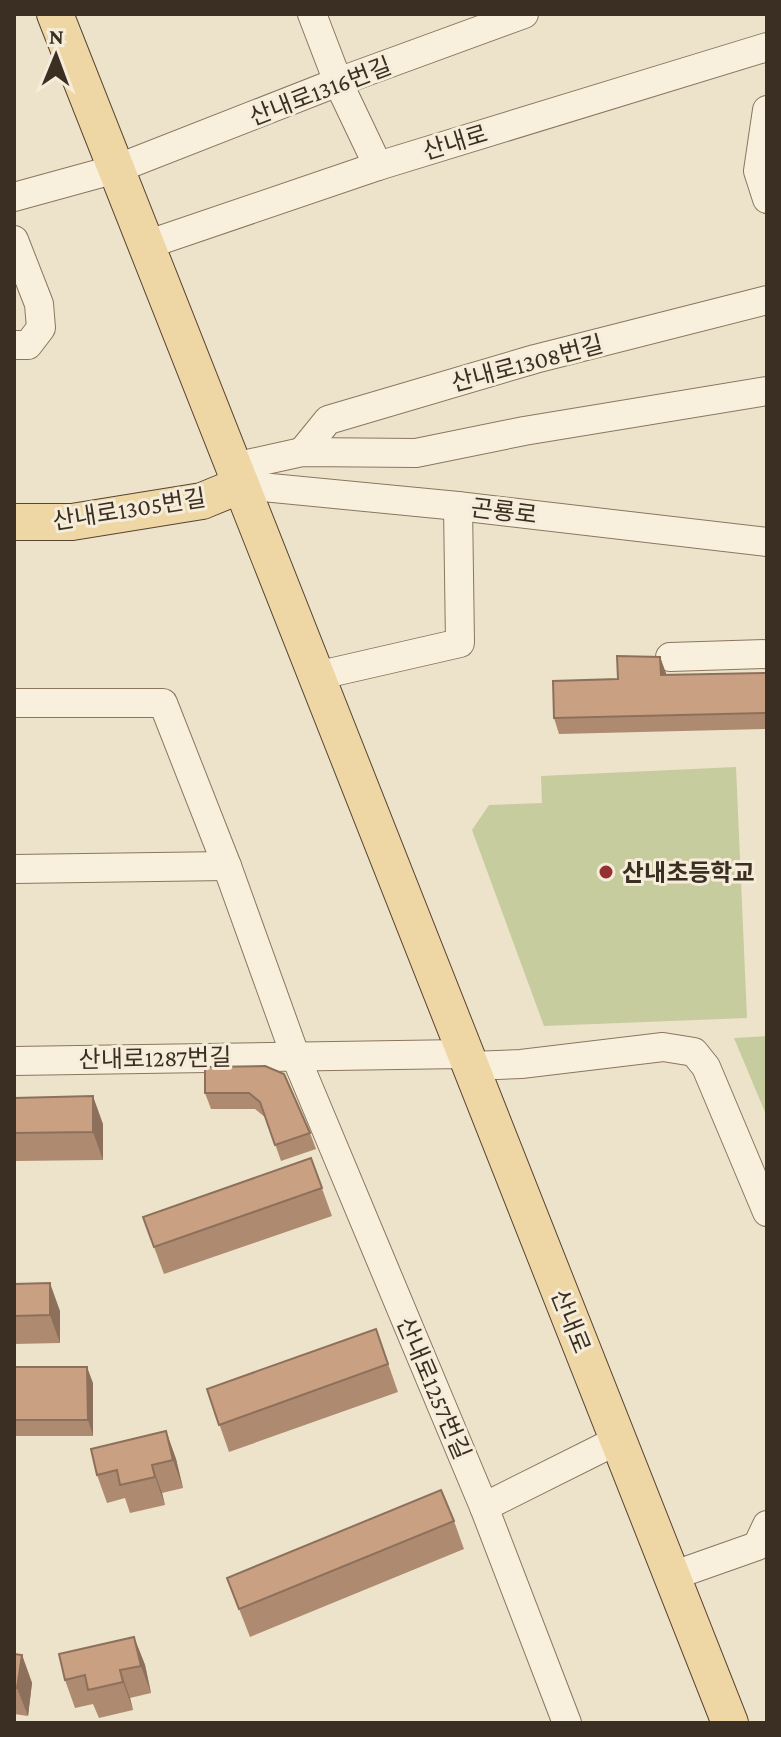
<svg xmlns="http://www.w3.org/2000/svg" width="781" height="1737" font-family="'Crimson Pro','Noto Sans KR',serif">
  <rect width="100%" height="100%" fill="#ede3ca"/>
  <g fill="#c6cc9e">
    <path d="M 736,767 L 747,1018 L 544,1026 L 472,830 L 489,805 L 542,803 L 541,776 Z"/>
    <path d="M 767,1036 L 767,1117 L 734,1038 Z"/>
  </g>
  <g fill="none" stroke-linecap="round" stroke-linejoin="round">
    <defs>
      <g id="minor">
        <path d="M 312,14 L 338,82 L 378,166"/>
        <path d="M 767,110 L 758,171 L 767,199"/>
        <path d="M 14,197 L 116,169 L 338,82 L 524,14"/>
        <path d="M 14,240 L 39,304 L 41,328 L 28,345 L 14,345"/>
        <path d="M 146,245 L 378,166 L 767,47"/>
        <path d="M 302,452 L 328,420 L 535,359 L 767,300"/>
        <path d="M 234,467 L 302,452 L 416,453 L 524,431 L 767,391"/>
        <path d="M 241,485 L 458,506 L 767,542"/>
        <path d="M 670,657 L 767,654"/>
        <path d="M 316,676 L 460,643 L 458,506"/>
        <path d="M 14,703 L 163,703 L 227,866 L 295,1055 L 484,1507 L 567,1723"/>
        <path d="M 14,869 L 227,866"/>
        <path d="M 14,1061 L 462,1054 L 470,1066 L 521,1064 L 663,1047 L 694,1052 L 706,1067 L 767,1212"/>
        <path d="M 484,1507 L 618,1440"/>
        <path d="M 672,1576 L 757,1546 L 767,1525"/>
      </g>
      <g id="major">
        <path d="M 55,14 L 730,1723"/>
        <path d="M 14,522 L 72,522 L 202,501 L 241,485"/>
      </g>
    </defs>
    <use href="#minor" stroke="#8a765f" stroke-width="30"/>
    <use href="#major" stroke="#584433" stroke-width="38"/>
    <use href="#minor" stroke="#f8f0dd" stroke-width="28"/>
    <use href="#major" stroke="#eed7a5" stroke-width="36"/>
  </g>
  <g fill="#ae8a70">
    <path d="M 660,657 L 666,675 L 767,673 L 767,729 L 559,734 L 554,718 L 618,679 Z"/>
    <path d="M 265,1066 L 310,1133 L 316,1149 L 281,1161 L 266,1118 L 255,1109 L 211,1109 L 205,1093 Z"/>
    <path d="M 14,1098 L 103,1124 L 103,1160 L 14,1161 Z"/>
    <path d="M 311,1158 L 332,1216 L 164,1274 L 143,1217 Z"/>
    <path d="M 14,1284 L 60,1311 L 60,1343 L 14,1344 Z"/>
    <path d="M 376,1329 L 398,1392 L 229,1452 L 207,1389 Z"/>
    <path d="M 14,1367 L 93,1383 L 93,1436 L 14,1436 Z"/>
    <path d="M 166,1431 L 176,1459 L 183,1488 L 162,1493 L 165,1505 L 130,1513 L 125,1498 L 107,1503 L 97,1475 Z"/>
    <path d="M 454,1521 L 464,1549 L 250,1637 L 227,1578 Z"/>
    <path d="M 134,1637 L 145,1665 L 151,1693 L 130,1698 L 133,1710 L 99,1718 L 93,1704 L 75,1708 L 65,1680 Z"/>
    <path d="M 14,1654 L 22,1655 L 32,1683 L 28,1716 L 14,1714 Z"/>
  </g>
  <g fill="#8d705b">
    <path d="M 660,657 L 666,673 L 666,691 L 661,675 Z"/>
    <path d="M 93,1096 L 103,1124 L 103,1160 L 93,1132 Z"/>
    <path d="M 50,1283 L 60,1311 L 60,1343 L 50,1315 Z"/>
    <path d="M 87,1367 L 93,1383 L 93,1436 L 88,1420 Z"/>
    <path d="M 166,1431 L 176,1459 L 183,1488 L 173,1460 Z"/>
    <path d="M 152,1465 L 162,1493 L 165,1505 L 155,1477 Z"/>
    <path d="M 134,1637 L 145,1665 L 151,1693 L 141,1666 Z"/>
    <path d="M 22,1655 L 32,1683 L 28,1716 L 17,1688 Z"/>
    <path d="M 120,1670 L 130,1698 L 133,1710 L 123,1682 Z"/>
  </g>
  <g fill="#caa082" stroke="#8d705b" stroke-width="2">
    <path d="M 617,656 L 660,657 L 661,675 L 767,673 L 767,713 L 554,718 L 553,681 L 618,679 Z"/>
    <path d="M 265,1066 L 284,1074 L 310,1133 L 275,1145 L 260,1102 L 249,1093 L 205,1093 L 205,1067 Z"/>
    <path d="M 93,1096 L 93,1132 L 14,1133 L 14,1098 Z"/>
    <path d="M 311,1158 L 322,1188 L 154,1247 L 143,1217 Z"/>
    <path d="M 50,1283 L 50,1315 L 14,1316 L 14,1284 Z"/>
    <path d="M 376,1329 L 388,1364 L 219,1425 L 207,1389 Z"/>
    <path d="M 14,1367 L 87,1367 L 88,1420 L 14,1420 Z"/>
    <path d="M 166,1431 L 173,1460 L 152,1465 L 155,1477 L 120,1485 L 117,1470 L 97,1475 L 91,1449 Z"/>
    <path d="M 441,1490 L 454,1521 L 239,1609 L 227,1578 Z"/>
    <path d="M 134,1637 L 141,1666 L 120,1670 L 123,1682 L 88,1690 L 85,1675 L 65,1680 L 59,1654 Z"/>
    <path d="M 14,1654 L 22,1655 L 17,1688 L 14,1688 Z"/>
  </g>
  <circle fill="#963131" stroke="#f5edda" stroke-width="3" cx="606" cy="872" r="8"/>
  <g text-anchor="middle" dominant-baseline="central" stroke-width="6" stroke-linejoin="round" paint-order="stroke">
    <g font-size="24" fill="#3b2e22" stroke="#f5edda">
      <text transform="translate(320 91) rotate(-21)">산내로1316번길</text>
      <text transform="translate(455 142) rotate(-17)">산내로</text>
      <text transform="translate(527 363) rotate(-15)">산내로1308번길</text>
      <text transform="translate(129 509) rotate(-9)">산내로1305번길</text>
      <text transform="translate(504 511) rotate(7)">곤룡로</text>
      <text transform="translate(155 1058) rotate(-1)">산내로1287번길</text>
      <text transform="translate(571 1321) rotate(68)">산내로</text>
      <text transform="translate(434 1388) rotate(67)">산내로1257번길</text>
    </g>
    <g font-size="24" font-weight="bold" fill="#3b2e22" stroke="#f5edda" text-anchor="start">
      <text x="622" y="872">산내초등학교</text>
    </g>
  </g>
  <rect width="781" height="1737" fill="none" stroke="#3b2e22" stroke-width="32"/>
  <g transform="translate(56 56) rotate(1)" stroke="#f5edda" stroke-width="6" paint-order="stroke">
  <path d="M0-6L14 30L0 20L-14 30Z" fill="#3b2e22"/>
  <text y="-12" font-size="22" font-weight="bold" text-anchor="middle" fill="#3b2e22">N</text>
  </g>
</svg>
